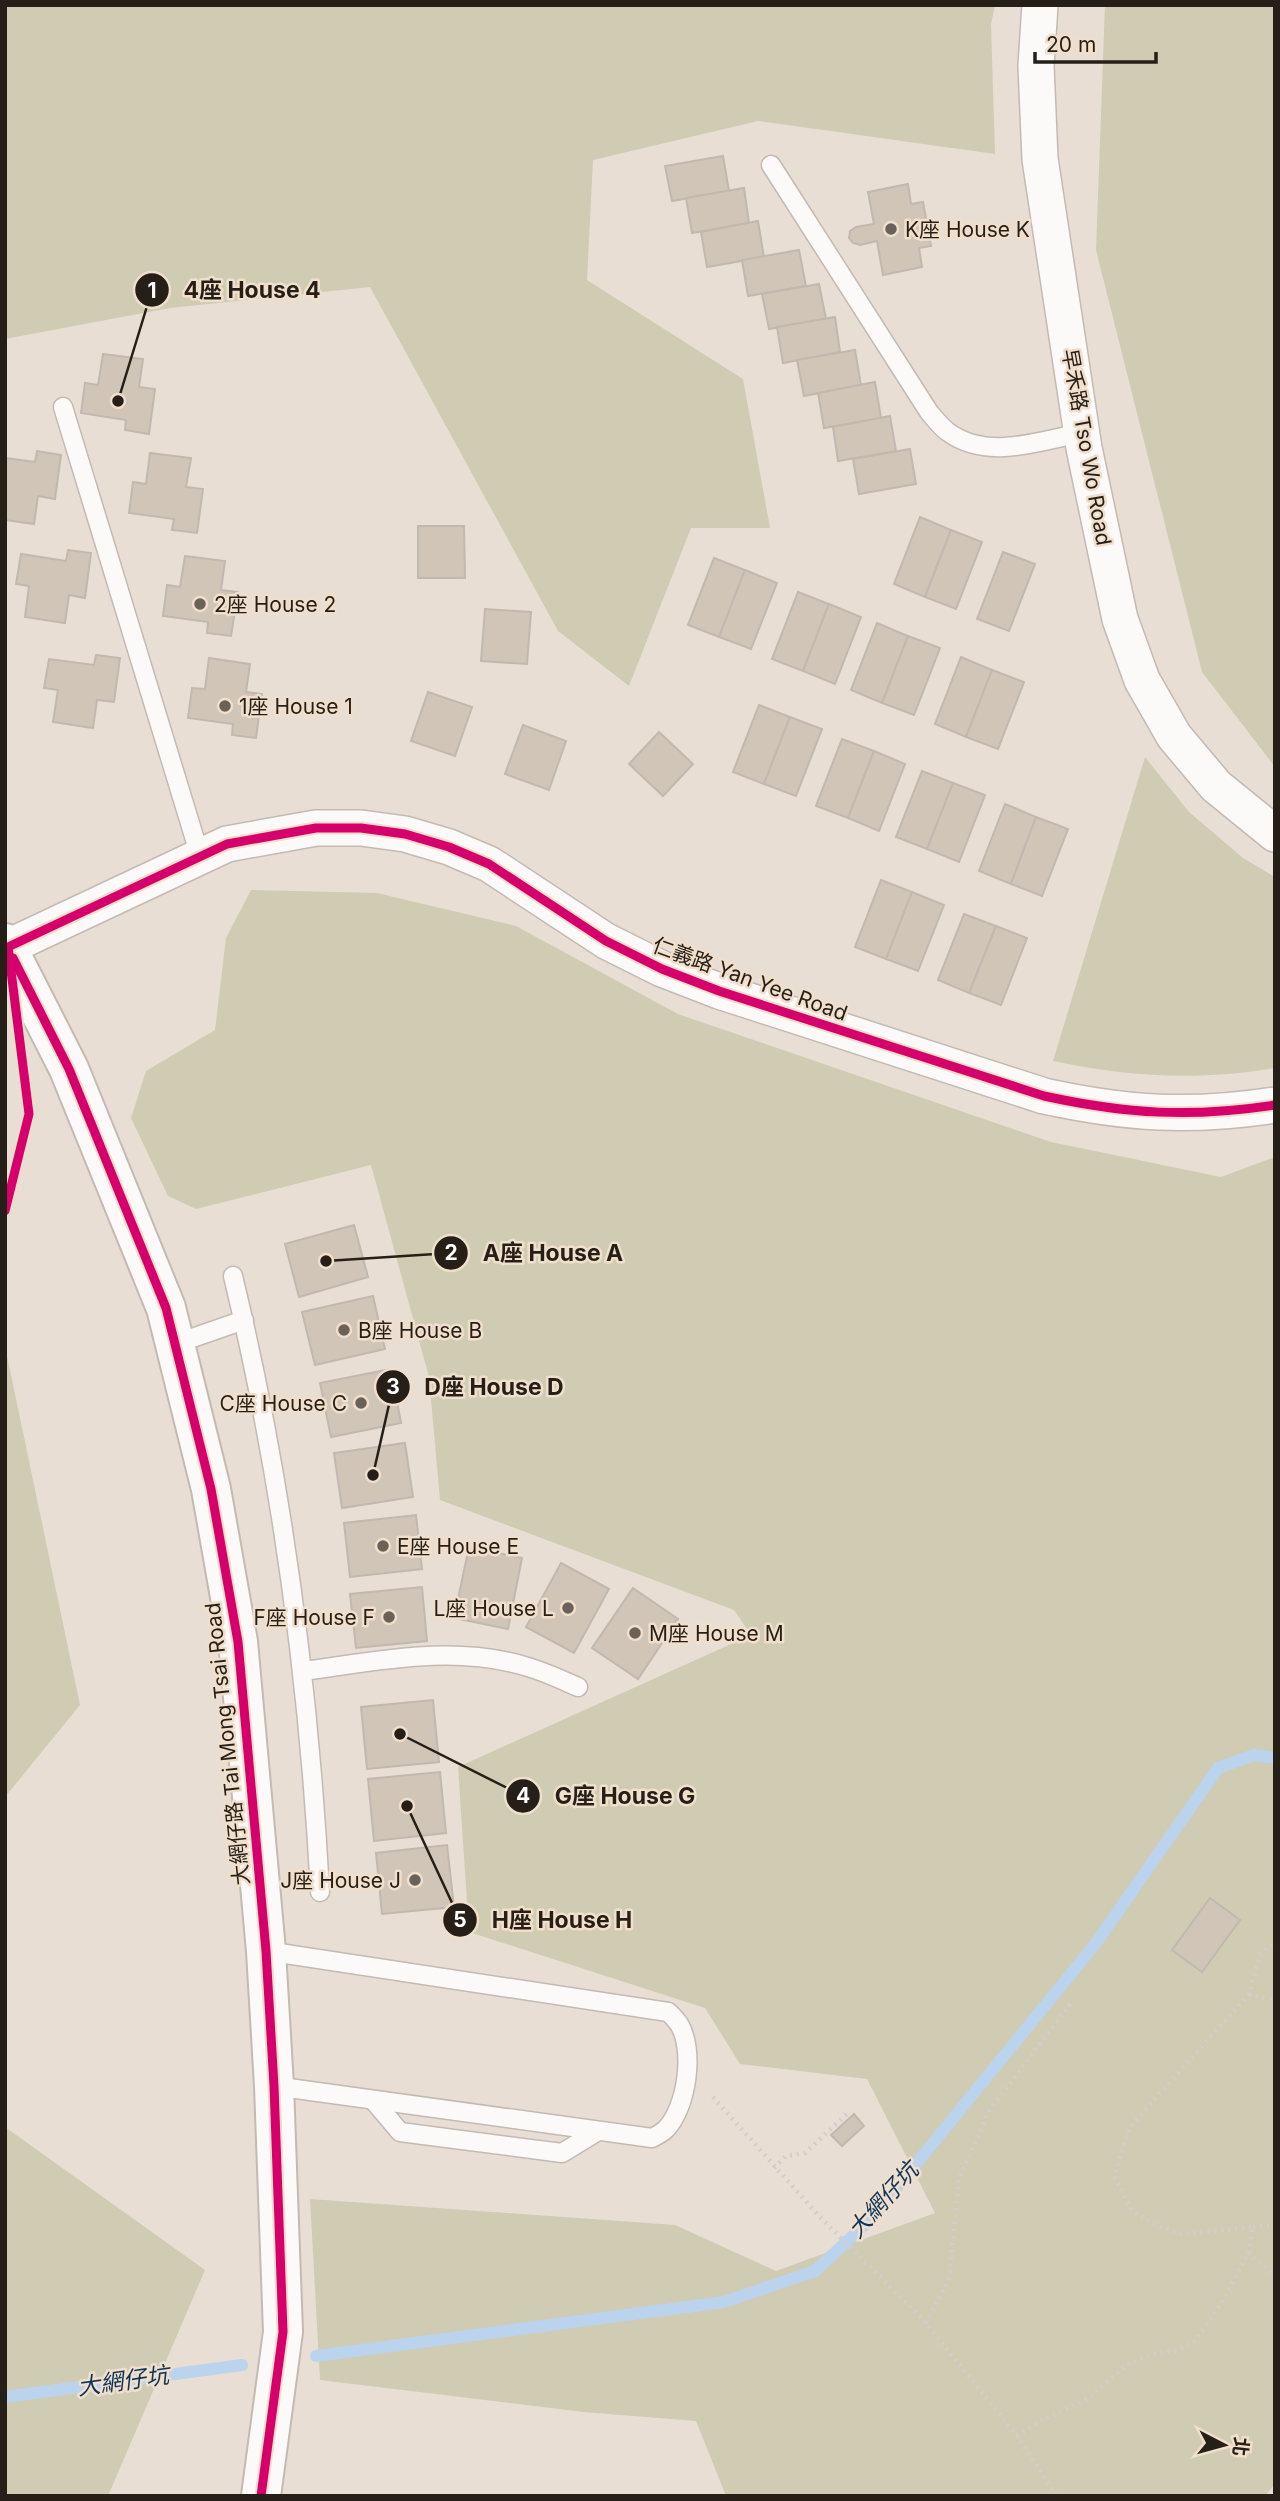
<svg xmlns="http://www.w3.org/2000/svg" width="1280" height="2501" font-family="Inter,'Noto Sans TC',sans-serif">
  <rect width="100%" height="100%" fill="#e9ded3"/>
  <g fill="#cfccb3">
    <path d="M 5,5 L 995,5 L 991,24 L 995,154 L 758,121 L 593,160 L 587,280 L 743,379 L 770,528 L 691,528 L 629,686 L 558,631 L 370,287 L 170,308 L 5,339 Z"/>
    <path d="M 1105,5 L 1275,5 L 1275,767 L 1202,672 L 1096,250 Z"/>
    <path d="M 1145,757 L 1189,812 L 1243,858 L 1275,877 L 1275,1068 C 1199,1081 1128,1077 1053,1061 Z"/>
    <path d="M 251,890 L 377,893 L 516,926 L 678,1014 L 1051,1142 L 1221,1177 L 1275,1157 L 1275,2484 L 1265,2496 L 726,2496 L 696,2421 L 583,2412 L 320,2380 L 310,2199 L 675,2225 L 776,2271 L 935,2213 L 867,2079 L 740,2064 L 705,2008 L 469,1932 L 458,1767 L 751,1635 L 734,1610 L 440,1500 L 429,1377 L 371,1165 L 196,1209 L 168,1196 L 131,1118 L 146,1071 L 215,1030 L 226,938 Z"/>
    <path d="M 5,1346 L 80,1705 L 5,1797 Z"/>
    <path d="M 5,2127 L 205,2270 L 108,2496 L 5,2496 Z"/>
  </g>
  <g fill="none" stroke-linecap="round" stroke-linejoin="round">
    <g stroke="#bbd3ec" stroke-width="12">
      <path d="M 316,2356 L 724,2302 L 815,2271 L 871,2219 L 1096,1943 L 1218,1768 L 1254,1755 L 1275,1758"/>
      <path d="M 5,2397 L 242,2365"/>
    </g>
  </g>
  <g fill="#d1c5b8" stroke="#c1b8b0" stroke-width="2">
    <path d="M 723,156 L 729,191 L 672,201 L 665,166 Z"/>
    <path d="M 908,184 L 911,204 L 923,202 L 931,246 L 919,248 L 922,267 L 883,275 L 877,241 L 860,245 L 853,243 L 849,238 L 850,231 L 856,227 L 874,224 L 868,192 Z"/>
    <path d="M 744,188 L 749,223 L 692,233 L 686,198 Z"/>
    <path d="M 758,221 L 764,257 L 707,267 L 701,232 Z"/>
    <path d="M 799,250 L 806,286 L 748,296 L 742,260 Z"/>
    <path d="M 819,284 L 826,319 L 769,329 L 762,294 Z"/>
    <path d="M 835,317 L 840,352 L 783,363 L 777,327 Z"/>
    <path d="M 855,350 L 861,385 L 804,396 L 797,360 Z"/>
    <path d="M 103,354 L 143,359 L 139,387 L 155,389 L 149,434 L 125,430 L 126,420 L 81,413 L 85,383 L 98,385 Z"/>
    <path d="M 875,382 L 881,418 L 824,428 L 818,393 Z"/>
    <path d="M 890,416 L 896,451 L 838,461 L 833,427 Z"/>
    <path d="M 910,449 L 916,484 L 859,494 L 853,459 Z"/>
    <path d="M 37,451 L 61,455 L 55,499 L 38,496 L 34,524 L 5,520 L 5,458 L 35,462 Z"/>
    <path d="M 150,453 L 191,458 L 186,487 L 203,489 L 197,533 L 172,530 L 174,519 L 129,513 L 133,482 L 146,484 Z"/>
    <path d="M 920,517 L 951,530 L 925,597 L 894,584 Z"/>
    <path d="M 418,526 L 464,526 L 465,578 L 418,578 Z"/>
    <path d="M 951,530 L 982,542 L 956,609 L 925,597 Z"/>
    <path d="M 68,550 L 91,553 L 85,598 L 69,595 L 65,623 L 25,617 L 29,586 L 16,584 L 21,554 L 66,561 Z"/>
    <path d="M 1003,552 L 1035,564 L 1009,631 L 977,619 Z"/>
    <path d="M 185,556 L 225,561 L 221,590 L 238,592 L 231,636 L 207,633 L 208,622 L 163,616 L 167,585 L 180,587 Z"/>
    <path d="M 714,558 L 745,570 L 719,637 L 688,625 Z"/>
    <path d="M 745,570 L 777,583 L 751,649 L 719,637 Z"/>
    <path d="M 798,592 L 829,604 L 803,671 L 772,659 Z"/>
    <path d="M 829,604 L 861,617 L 835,684 L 803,671 Z"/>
    <path d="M 485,609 L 531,612 L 527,664 L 481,661 Z"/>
    <path d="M 877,623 L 908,636 L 882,703 L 851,690 Z"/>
    <path d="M 908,636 L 940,648 L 914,715 L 882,703 Z"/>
    <path d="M 96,655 L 120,658 L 114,702 L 97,700 L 93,728 L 53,722 L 58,690 L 44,688 L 49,659 L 94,665 Z"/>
    <path d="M 961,657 L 992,670 L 966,737 L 935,724 Z"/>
    <path d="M 209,658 L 250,664 L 246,692 L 262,694 L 256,738 L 232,735 L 233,724 L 188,718 L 192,688 L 205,689 Z"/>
    <path d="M 992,670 L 1024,682 L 998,749 L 966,737 Z"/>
    <path d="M 428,692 L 472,707 L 455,756 L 411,741 Z"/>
    <path d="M 759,705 L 790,717 L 764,784 L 733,772 Z"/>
    <path d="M 790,717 L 822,729 L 796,796 L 764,784 Z"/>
    <path d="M 523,725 L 566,741 L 549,790 L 505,774 Z"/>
    <path d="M 659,732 L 693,764 L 663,796 L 629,764 Z"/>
    <path d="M 842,739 L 874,751 L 848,818 L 816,806 Z"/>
    <path d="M 874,751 L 905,764 L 879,831 L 848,818 Z"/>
    <path d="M 922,771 L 953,783 L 927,849 L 896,837 Z"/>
    <path d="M 953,783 L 985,795 L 959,862 L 927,849 Z"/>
    <path d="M 1005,804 L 1036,817 L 1011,884 L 979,871 Z"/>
    <path d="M 1036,817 L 1068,829 L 1042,896 L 1011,884 Z"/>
    <path d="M 881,880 L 912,892 L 886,959 L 855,947 Z"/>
    <path d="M 912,892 L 944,905 L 918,971 L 886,959 Z"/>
    <path d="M 964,914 L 996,926 L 969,993 L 938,980 Z"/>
    <path d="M 996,926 L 1027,938 L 1001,1005 L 969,993 Z"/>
    <path d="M 354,1225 L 368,1277 L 299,1297 L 285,1244 Z"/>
    <path d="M 373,1296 L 385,1349 L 315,1365 L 302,1312 Z"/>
    <path d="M 391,1369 L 401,1423 L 331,1437 L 320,1383 Z"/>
    <path d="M 405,1443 L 413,1497 L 342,1508 L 334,1453 Z"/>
    <path d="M 416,1515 L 422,1569 L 350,1577 L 344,1523 Z"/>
    <path d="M 469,1547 L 522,1558 L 508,1629 L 454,1618 Z"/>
    <path d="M 561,1563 L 609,1589 L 574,1653 L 526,1627 Z"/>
    <path d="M 422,1587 L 427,1641 L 356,1648 L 350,1594 Z"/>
    <path d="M 633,1588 L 678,1619 L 638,1679 L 592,1648 Z"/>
    <path d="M 433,1700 L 439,1762 L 367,1769 L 361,1707 Z"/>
    <path d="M 440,1772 L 446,1833 L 374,1841 L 368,1779 Z"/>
    <path d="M 447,1845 L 454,1907 L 382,1914 L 376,1853 Z"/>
    <path d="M 1210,1898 L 1240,1920 L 1202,1972 L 1172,1950 Z"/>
    <path d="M 854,2114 L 864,2126 L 842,2146 L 831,2135 Z"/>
  </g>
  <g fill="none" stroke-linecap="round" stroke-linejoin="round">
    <defs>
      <g id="service">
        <path d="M 771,165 L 929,412 C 935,419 941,427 948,432 C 988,461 1038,441 1082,433"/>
        <path d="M 63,407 L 200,856"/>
        <path d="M 233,1276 C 282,1479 309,1684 320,1892"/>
        <path d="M 175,1344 L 244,1320"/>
        <path d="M 304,1671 C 378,1661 454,1644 528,1667 C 545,1672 562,1680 578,1687"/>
        <path d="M 266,1951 L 668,2012 C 672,2015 676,2020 679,2024 C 695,2050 687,2107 666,2129 C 662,2133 656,2136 652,2138 L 274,2086"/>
        <path d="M 373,2100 L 400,2132 L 562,2153 L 598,2131"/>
      </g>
      <g id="minor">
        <path d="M 1040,5 L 1036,66 L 1040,159 L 1084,448 L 1120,619 L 1142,680 L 1174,736 L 1216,786 L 1275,834"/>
        <path d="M 8,947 L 227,844 L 316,828 L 361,828 L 405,834 L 449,847 L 489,864 L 606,941 L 662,969 L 719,991 L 1044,1096 C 1127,1114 1190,1118 1275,1105"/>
      </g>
      <path id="tertiary" d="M 5,943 L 69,1069 L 166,1308 L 211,1489 L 238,1642 L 266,1951 L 274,2086 L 283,2332 L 261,2496"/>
    </defs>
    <use href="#service" stroke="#c2bab3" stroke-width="21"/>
    <use href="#minor" stroke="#c2bab3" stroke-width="38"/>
    <use href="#tertiary" stroke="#c2bab3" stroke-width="42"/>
    <g stroke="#d1cecb" stroke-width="4.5" stroke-dasharray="2 5" stroke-linecap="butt">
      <path d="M 1249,1994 L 1275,2000"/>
      <path d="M 713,2097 L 820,2217 L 926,2323 L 1017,2436 L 1057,2496"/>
      <path d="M 774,2168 L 786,2156 L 805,2153 L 850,2111"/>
      <path d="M 1253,2227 L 1275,2225"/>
      <path d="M 1248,2253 L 1275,2275"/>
      <path d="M 926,2323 L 949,2280 L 959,2179 L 989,2111 L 1071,2003"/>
      <path d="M 1017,2436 L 1040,2421 L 1087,2399 L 1127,2365 L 1152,2354 L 1178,2350 L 1194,2342 L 1221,2304 L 1248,2253 L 1253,2227 L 1180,2234 L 1154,2224 L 1133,2212 L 1115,2178 L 1120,2157 L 1130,2127 L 1249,1994 L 1260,1955 L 1275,1941"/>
    </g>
    <use href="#service" stroke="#fcfaf8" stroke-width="18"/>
    <use href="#minor" stroke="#fcfaf8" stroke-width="35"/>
    <use href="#tertiary" stroke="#fcfaf8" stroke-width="38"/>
    <defs>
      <g id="cycleway">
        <path d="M 13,958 L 69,1069 L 166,1308 L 211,1489 L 238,1642 L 266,1951 L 274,2086 L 283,2332 L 261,2496"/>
        <path d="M 5,1211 L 29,1114 L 8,947 L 227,844 L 316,828 L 361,828 L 405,834 L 449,847 L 489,864 L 606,941 L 662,969 L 719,991 L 1044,1096 C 1127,1114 1190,1118 1275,1105"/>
      </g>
    </defs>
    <use href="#cycleway" stroke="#f1decb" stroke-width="13"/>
    <use href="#cycleway" stroke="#d6006c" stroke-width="9"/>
  </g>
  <g fill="#6a6259" stroke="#f1decb" stroke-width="2.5">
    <circle cx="891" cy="229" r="7"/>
    <circle cx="200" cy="604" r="7"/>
    <circle cx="225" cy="706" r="7"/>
    <circle cx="344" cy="1330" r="7"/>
    <circle cx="361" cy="1403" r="7"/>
    <circle cx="383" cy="1546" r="7"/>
    <circle cx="568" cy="1608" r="7"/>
    <circle cx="389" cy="1617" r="7"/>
    <circle cx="635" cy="1633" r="7"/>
    <circle cx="415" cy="1880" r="7"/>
  </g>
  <g text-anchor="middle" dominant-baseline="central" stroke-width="5" stroke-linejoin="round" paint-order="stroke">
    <g font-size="21" fill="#251f18" stroke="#f1decb" text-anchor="start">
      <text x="905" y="229">K座 House K</text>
      <text x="214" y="604">2座 House 2</text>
      <text x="239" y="706">1座 House 1</text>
      <text x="358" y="1330">B座 House B</text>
      <text x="347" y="1403" text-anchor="end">C座 House C</text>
      <text x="397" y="1546">E座 House E</text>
      <text x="554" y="1608" text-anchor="end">L座 House L</text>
      <text x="375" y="1617" text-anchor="end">F座 House F</text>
      <text x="649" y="1633">M座 House M</text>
      <text x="401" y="1880" text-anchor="end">J座 House J</text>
    </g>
    <g font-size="21" fill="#251f18" stroke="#f1decb">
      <text transform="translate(1087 447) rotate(80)">早禾路 Tso Wo Road</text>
      <text transform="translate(750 979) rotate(20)">仁義路 Yan Yee Road</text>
      <text transform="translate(227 1744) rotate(-96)">大網仔路 Tai Mong Tsai Road</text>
    </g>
    <g font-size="23" font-style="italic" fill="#0b355b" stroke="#f1decb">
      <text transform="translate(883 2200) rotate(-48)">大網仔坑</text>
      <text transform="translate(123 2381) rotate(-8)">大網仔坑</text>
    </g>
  </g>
  <path fill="none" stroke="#251f18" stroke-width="2.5" d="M118 401L152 290M326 1261L451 1253M373 1475L393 1387M400 1734L523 1796M407 1806L460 1920"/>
  <g fill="#251f18" stroke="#f1decb" stroke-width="2.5">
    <circle cx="118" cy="401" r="7"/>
    <circle cx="326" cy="1261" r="7"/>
    <circle cx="373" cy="1475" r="7"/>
    <circle cx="400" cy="1734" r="7"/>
    <circle cx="407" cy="1806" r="7"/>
    <circle cx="152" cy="290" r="18"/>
    <circle cx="451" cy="1253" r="18"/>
    <circle cx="393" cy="1387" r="18"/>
    <circle cx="523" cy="1796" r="18"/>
    <circle cx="460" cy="1920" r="18"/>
  </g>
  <g font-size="21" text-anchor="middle" font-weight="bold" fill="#fff">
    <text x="152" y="298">1</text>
    <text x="451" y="1260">2</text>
    <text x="393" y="1394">3</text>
    <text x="523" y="1803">4</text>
    <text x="460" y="1927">5</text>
  </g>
  <g font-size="23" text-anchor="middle" font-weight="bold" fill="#251f18" stroke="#f1decb" stroke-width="5" stroke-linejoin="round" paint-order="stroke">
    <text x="252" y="298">4座 House 4</text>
    <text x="553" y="1261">A座 House A</text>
    <text x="494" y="1395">D座 House D</text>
    <text x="625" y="1804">G座 House G</text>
    <text x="562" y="1928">H座 House H</text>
  </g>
  <rect width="1280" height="2501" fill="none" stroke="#251f18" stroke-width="14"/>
  <g transform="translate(1224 2445) rotate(96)" stroke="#f1decb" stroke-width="5" paint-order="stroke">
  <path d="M0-5L12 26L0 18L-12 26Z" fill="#251f18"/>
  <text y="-10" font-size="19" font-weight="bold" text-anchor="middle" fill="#251f18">北</text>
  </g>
  <path d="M1035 52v10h121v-10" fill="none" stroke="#251f18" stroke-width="3.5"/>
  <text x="1046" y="52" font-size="21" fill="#251f18" stroke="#f1decb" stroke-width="5" paint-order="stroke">20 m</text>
</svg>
